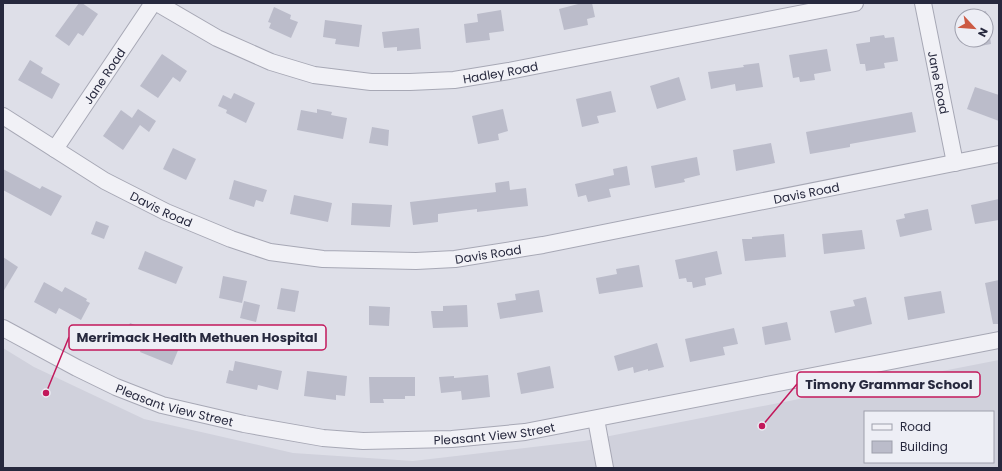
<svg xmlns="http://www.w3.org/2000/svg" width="1002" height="471" font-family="Poppins,sans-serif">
  <rect width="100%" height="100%" fill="#dedfe8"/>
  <path fill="#d0d1dc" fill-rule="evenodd" d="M 3,348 L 34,367 L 144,419 L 293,453 L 413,461 L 584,441 L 999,360 L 999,468 L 3,468 ZM 865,412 L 993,412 L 993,462 L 865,462 Z"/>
  <g fill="#bbbcca">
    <path d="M 79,3 L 82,3 L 98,14 L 83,36 L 78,33 L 69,46 L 55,36 Z"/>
    <path d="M 582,3 L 592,3 L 595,17 L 587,19 L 588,25 L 564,30 L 559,9 Z"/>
    <path d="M 274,7 L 291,15 L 290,19 L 298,22 L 291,38 L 269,28 L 271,23 L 268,22 Z"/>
    <path d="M 501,10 L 504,31 L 489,33 L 490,40 L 466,43 L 464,24 L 478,22 L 477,14 Z"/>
    <path d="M 986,11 L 991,44 L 975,47 L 974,40 L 986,40 L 986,16 L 970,16 L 970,14 Z"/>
    <path d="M 325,20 L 362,25 L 359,47 L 335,44 L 336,39 L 323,37 Z"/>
    <path d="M 419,28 L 421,49 L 397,51 L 397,47 L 384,48 L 382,32 Z"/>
    <path d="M 884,35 L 885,38 L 894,37 L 898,61 L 884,63 L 885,68 L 866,71 L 865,64 L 860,64 L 856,44 L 870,42 L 870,37 Z"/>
    <path d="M 827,49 L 831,71 L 814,74 L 815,80 L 800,82 L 799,77 L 793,78 L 789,55 Z"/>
    <path d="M 162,54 L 187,71 L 180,82 L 173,77 L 158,98 L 140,86 Z"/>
    <path d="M 30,60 L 43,68 L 41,73 L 60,84 L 52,99 L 18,80 Z"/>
    <path d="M 759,63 L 763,87 L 736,91 L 735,84 L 711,89 L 708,72 L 744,67 L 743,65 Z"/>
    <path d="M 679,77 L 686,100 L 657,109 L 650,86 Z"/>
    <path d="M 975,87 L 999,95 L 999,121 L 967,109 Z"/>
    <path d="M 611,91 L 616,112 L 597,116 L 599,123 L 582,127 L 576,99 Z"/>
    <path d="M 234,93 L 255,103 L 246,123 L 226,113 L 227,110 L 218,106 L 223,95 L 231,99 Z"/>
    <path d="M 138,109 L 156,121 L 149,132 L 140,125 L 123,150 L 103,136 L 121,110 L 132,118 Z"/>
    <path d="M 317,109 L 332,112 L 331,115 L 347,118 L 343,139 L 297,130 L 301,110 L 317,113 Z"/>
    <path d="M 503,109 L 508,131 L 498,134 L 499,140 L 478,144 L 472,116 Z"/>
    <path d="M 912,112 L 916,132 L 850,144 L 850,147 L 810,154 L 806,132 Z"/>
    <path d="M 372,127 L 389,130 L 388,146 L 369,143 Z"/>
    <path d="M 771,143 L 775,163 L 736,171 L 733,150 Z"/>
    <path d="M 173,148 L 196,159 L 186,180 L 163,169 Z"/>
    <path d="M 697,157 L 700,175 L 684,179 L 685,182 L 655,188 L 651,166 Z"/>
    <path d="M 627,166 L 630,185 L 609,189 L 611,197 L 588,202 L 586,195 L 578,197 L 575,184 L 614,175 L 613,169 Z"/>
    <path d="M 3,169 L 40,189 L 42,186 L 62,196 L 51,216 L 3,190 Z"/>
    <path d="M 234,180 L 267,190 L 263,202 L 256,200 L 254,207 L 229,199 Z"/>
    <path d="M 509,181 L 510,190 L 526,188 L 528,206 L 477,212 L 477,209 L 438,214 L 438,222 L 413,225 L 410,202 L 496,192 L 495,183 Z"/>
    <path d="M 294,195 L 332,203 L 328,222 L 290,214 Z"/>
    <path d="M 999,199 L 999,220 L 975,224 L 971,205 Z"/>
    <path d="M 352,203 L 392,205 L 390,227 L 351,225 Z"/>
    <path d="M 928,209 L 932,230 L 900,237 L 896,220 L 905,218 L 904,214 Z"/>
    <path d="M 96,221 L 109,226 L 104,239 L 91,234 Z"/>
    <path d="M 862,230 L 865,249 L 824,254 L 822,234 Z"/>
    <path d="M 784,234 L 786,257 L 745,261 L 742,239 L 752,239 L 752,237 Z"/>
    <path d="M 145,251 L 183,267 L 176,284 L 138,269 Z"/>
    <path d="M 717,251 L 722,274 L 705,278 L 706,285 L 693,288 L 692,282 L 687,282 L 686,278 L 679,279 L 675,260 Z"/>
    <path d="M 3,257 L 18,267 L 3,292 Z"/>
    <path d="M 639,265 L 643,287 L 599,294 L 596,278 L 617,274 L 616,269 Z"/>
    <path d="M 223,276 L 247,281 L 242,303 L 219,298 Z"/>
    <path d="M 999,280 L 999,324 L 993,324 L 985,283 Z"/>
    <path d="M 44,282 L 62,292 L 65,287 L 87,299 L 86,301 L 90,303 L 81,320 L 59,308 L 56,314 L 34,302 Z"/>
    <path d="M 281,288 L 299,291 L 295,312 L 277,309 Z"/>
    <path d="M 539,290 L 543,312 L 500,319 L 497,303 L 516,300 L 515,294 Z"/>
    <path d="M 941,291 L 945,313 L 908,320 L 904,297 Z"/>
    <path d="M 866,297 L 872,324 L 835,333 L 830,311 L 855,306 L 853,300 Z"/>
    <path d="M 244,301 L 260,305 L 256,322 L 240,318 Z"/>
    <path d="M 467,305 L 468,327 L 433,328 L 431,311 L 443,311 L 443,306 Z"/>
    <path d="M 369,306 L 390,307 L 389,326 L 369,325 Z"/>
    <path d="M 787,322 L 791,340 L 765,345 L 762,327 Z"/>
    <path d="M 130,323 L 181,343 L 172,365 L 140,352 L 141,349 L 122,342 Z"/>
    <path d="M 734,328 L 738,344 L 723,347 L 725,355 L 690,362 L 685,339 Z"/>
    <path d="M 657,343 L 664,367 L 648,371 L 648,369 L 634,373 L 633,367 L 618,371 L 614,356 Z"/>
    <path d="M 235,361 L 282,371 L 278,390 L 258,385 L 257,390 L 226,383 L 229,370 L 233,371 Z"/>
    <path d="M 550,366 L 554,388 L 521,394 L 517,373 Z"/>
    <path d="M 307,371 L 347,376 L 345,396 L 336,395 L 336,400 L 304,396 Z"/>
    <path d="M 488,375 L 490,397 L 462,400 L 461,391 L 441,393 L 439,377 L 454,376 L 454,378 Z"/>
    <path d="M 369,377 L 415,377 L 415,396 L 405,396 L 405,399 L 383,399 L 384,403 L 370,403 Z"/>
  </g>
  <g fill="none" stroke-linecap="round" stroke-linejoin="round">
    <defs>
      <g id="minor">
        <path id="s1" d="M 157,3 L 217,38 L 271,62 L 314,75 L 371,82 L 410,82 L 454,80 L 509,71 L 855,3"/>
        <path id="s2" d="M 923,3 L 955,163"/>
        <path id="s3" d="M 3,116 L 105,181 L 166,212 L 231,239 L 270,252 L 323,259 L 416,261 L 455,259 L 543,245 L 999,154"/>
        <path id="s4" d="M 55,149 L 153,3"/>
        <path id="s5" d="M 3,328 L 77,368 L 116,387 L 162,405 L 244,424 L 323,438 L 363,441 L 452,439 L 525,432 L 999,340"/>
        <path d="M 596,419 L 605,468"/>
      </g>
    </defs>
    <use href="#minor" stroke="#a7a8b5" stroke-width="18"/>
    <use href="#minor" stroke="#f1f1f6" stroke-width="16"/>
  </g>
  <g text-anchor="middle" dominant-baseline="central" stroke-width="3.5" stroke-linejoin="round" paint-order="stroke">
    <g font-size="12" fill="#27293e" stroke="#edeef5">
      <text stroke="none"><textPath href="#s1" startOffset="361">Hadley Road</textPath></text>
      <text stroke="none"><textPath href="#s4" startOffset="88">Jane Road</textPath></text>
      <text stroke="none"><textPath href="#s2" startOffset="81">Jane Road</textPath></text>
      <text stroke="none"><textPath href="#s3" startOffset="844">Davis Road</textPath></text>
      <text stroke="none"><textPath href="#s3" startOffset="184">Davis Road</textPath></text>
      <text stroke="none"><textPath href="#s3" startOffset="520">Davis Road</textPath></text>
      <text stroke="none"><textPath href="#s5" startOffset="189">Pleasant View Street</textPath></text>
      <text stroke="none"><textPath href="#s5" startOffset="513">Pleasant View Street</textPath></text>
    </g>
  </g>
  <path fill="none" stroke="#c2185b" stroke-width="1.5" d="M46 393L69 337M762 426L797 384"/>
  <g fill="#c2185b" stroke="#edeef5" stroke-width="1.5">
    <circle cx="46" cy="393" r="4"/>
    <circle cx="762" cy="426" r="4"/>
  </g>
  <g fill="#edeef5" stroke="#c2185b" stroke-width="1.5">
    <rect x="69" y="325" width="257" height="25" rx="4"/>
    <rect x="797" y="372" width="183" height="25" rx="4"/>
  </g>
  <g font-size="13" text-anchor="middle" font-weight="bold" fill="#27293e">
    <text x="197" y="342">Merrimack Health Methuen Hospital</text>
    <text x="889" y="389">Timony Grammar School</text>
  </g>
  <rect width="1002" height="471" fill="none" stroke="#27293e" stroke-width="8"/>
  <rect x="864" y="411" width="130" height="52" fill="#edeef5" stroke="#9e9fac"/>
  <rect x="872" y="424" width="20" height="6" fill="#f1f1f6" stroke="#9e9fac"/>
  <text x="900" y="431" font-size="12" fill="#27293e">Road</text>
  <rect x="872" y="441" width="20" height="12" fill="#bbbcca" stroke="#9e9fac"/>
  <text x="900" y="451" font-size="12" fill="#27293e">Building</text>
  <g transform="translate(974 28) rotate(116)"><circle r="19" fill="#edeef5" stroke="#9e9fac"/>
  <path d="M0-3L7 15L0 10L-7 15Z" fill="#cc5a43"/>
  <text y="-6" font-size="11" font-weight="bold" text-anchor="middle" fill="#27293e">N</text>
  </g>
</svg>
